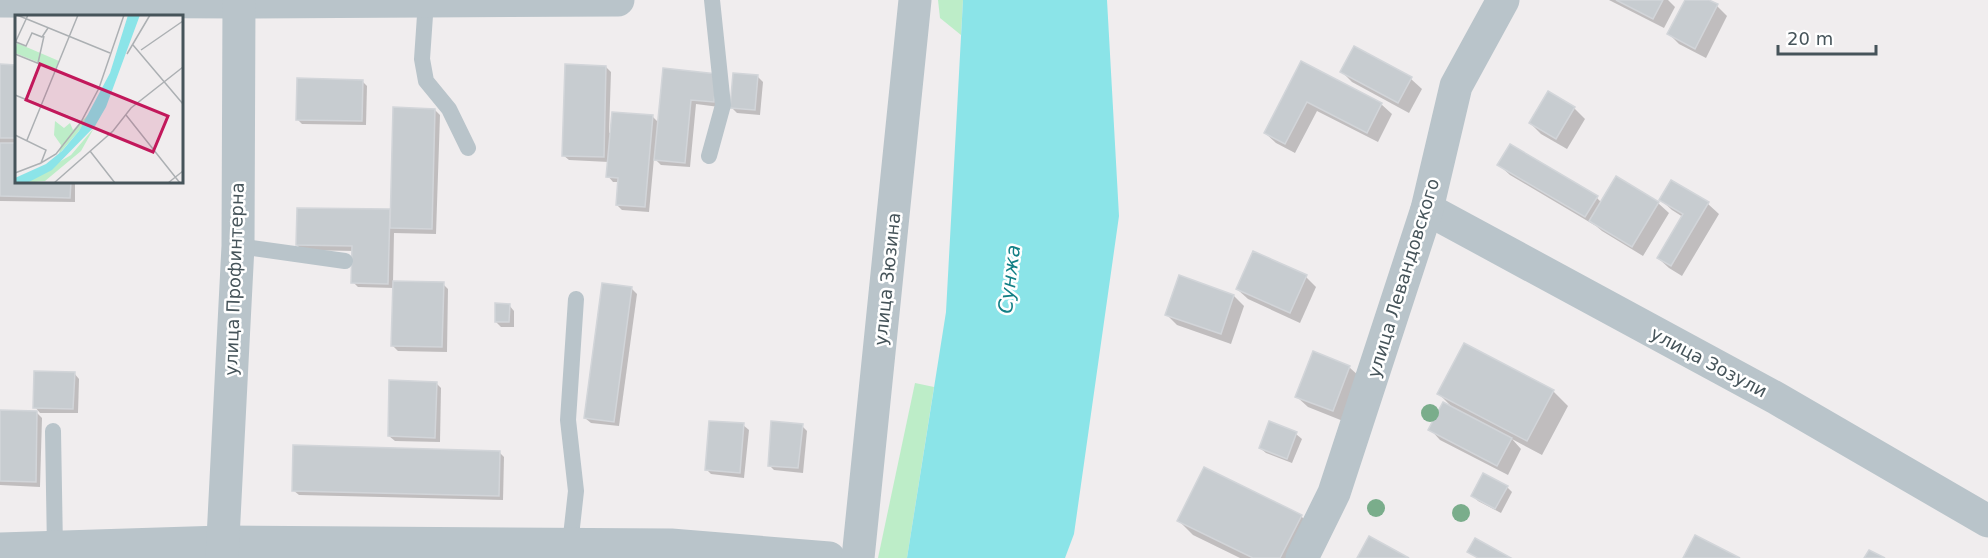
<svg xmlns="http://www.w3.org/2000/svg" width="1988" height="558" font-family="'DejaVu Sans',sans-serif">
  <rect width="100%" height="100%" fill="#f0edee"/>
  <g fill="#bdedc8">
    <path d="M 938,0 L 963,0 L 961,35 L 940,18 Z"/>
    <path d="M 915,383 L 934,387 L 907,558 L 878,558 Z"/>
  </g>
  <path fill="#8be4e8" d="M 963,0 L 1107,0 L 1119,216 L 1074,534 L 1065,558 L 907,558 L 946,312 Z"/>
  <g fill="#0003">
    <path d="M 1609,0 L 1668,0 L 1675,7 L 1664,28 Z"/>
    <path d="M 1686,0 L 1706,0 L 1717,6 L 1727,16 L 1706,58 L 1679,44 L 1669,34 Z"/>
    <path d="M 1302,63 L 1381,104 L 1392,114 L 1378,142 L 1317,111 L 1295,153 L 1276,143 L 1265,133 Z"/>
    <path d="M 0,66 L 16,66 L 16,182 L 75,182 L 75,202 L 0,201 Z"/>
    <path d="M 606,67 L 611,72 L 609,133 L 653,117 L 659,123 L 717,75 L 719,107 L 696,104 L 690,167 L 661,165 L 654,158 L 649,212 L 622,210 L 617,205 L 619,182 L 613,182 L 608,176 L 609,162 L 569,160 L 563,155 Z"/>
    <path d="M 1341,71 L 1411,79 L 1422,89 L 1409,113 L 1352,82 Z"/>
    <path d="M 758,77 L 763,82 L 760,115 L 737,113 L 732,108 Z"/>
    <path d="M 362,81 L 367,86 L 366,125 L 302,124 L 297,119 Z"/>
    <path d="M 1574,108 L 1585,119 L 1567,149 L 1541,134 L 1530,123 Z"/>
    <path d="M 435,110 L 440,115 L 436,234 L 394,233 L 393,282 L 443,284 L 448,289 L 447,352 L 398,351 L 392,345 L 394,288 L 358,287 L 353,282 L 354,251 L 302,250 L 297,245 L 298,209 L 392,211 Z"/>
    <path d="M 1499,165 L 1597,198 L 1602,203 L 1658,203 L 1669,213 L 1643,256 L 1602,231 L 1596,226 L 1510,175 Z"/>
    <path d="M 1672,182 L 1708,204 L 1719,214 L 1682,276 L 1669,268 L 1658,258 L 1683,217 L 1672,210 L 1661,200 Z"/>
    <path d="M 1306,277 L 1316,287 L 1300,323 L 1248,299 L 1237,289 Z"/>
    <path d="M 631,288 L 637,294 L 619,426 L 591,423 L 585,418 Z"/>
    <path d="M 1234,296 L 1244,306 L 1231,344 L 1177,325 L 1166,314 Z"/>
    <path d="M 509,305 L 514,311 L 514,327 L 501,327 L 496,322 Z"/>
    <path d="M 1464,345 L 1553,391 L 1568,406 L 1542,455 L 1512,439 L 1521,449 L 1508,475 L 1440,440 L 1430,429 L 1452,407 L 1439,394 Z"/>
    <path d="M 1349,367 L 1360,377 L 1343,421 L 1308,407 L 1297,397 Z"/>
    <path d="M 74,373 L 79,379 L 78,413 L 40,413 L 35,407 Z"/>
    <path d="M 436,383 L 441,388 L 440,442 L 395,441 L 389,436 Z"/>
    <path d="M 0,412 L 37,413 L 42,418 L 40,487 L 0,485 Z"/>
    <path d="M 1270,423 L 1296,434 L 1302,439 L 1292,463 L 1266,453 L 1260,448 Z"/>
    <path d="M 743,425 L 749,430 L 744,478 L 711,474 L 706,469 Z"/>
    <path d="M 802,426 L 807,431 L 803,473 L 774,470 L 769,465 Z"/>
    <path d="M 499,452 L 504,457 L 503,500 L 299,495 L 293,490 Z"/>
    <path d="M 1507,487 L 1512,492 L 1501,513 L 1478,501 L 1473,496 Z"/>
    <path d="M 1301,516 L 1315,531 L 1302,558 L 1240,558 L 1193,535 L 1179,521 Z"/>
  </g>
  <g fill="#c7ccd0" stroke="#d2d5d9" stroke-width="1.5">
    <path d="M 1616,0 L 1663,0 L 1653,19 Z"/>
    <path d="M 1685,0 L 1709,0 L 1718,4 L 1695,49 L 1667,34 Z"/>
    <path d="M 1354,46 L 1412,77 L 1398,103 L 1340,72 Z"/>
    <path d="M 1301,61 L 1382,103 L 1367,133 L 1307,102 L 1285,144 L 1264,133 Z"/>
    <path d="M 0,64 L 16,65 L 16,138 L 0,138 Z"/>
    <path d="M 565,64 L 606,66 L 604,157 L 562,156 Z"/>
    <path d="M 663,68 L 717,74 L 714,102 L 691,100 L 685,163 L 654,160 Z"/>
    <path d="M 733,73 L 758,75 L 755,110 L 730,108 Z"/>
    <path d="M 297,78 L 363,80 L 362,121 L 296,120 Z"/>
    <path d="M 1548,91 L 1575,107 L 1556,139 L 1529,123 Z"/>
    <path d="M 393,107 L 435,109 L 432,229 L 390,228 Z"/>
    <path d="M 612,112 L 653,115 L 645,207 L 616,205 L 618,178 L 606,177 Z"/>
    <path d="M 0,143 L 16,143 L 16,182 L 71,182 L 70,198 L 0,196 Z"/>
    <path d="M 1510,144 L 1598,196 L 1585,217 L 1497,165 Z"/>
    <path d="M 1616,176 L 1659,202 L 1632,247 L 1589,221 Z"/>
    <path d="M 1671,180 L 1709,202 L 1671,266 L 1657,258 L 1683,214 L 1659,200 Z"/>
    <path d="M 297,208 L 390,209 L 388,284 L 351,283 L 352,246 L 296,245 Z"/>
    <path d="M 1253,251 L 1307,275 L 1290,313 L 1236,289 Z"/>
    <path d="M 1179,275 L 1234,295 L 1221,334 L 1165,315 Z"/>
    <path d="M 393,281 L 444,282 L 442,347 L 391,346 Z"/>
    <path d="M 602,283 L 632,287 L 614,422 L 584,418 Z"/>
    <path d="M 495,303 L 510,304 L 509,322 L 495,322 Z"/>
    <path d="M 1464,343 L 1554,390 L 1527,441 L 1437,394 Z"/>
    <path d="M 1313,351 L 1350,366 L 1333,411 L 1295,397 Z"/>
    <path d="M 34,371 L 75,372 L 73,409 L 33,408 Z"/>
    <path d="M 389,380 L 437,382 L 435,438 L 388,436 Z"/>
    <path d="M 1443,402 L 1512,438 L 1497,466 L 1428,430 Z"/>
    <path d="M 0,410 L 37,411 L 36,482 L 0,481 Z"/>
    <path d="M 709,421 L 744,423 L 740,473 L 705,470 Z"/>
    <path d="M 771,421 L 803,424 L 798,468 L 768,466 Z"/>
    <path d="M 1269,421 L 1297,432 L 1287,459 L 1259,448 Z"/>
    <path d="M 293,445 L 500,451 L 499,496 L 292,491 Z"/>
    <path d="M 1204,467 L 1302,515 L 1280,558 L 1253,558 L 1177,521 Z"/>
    <path d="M 1483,473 L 1508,486 L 1495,509 L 1471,496 Z"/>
    <path d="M 1695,535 L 1740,558 L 1683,558 Z"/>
    <path d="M 1369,536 L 1409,558 L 1357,558 Z"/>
    <path d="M 1475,538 L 1511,558 L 1478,558 L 1467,552 Z"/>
    <path d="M 1869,550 L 1885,558 L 1864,558 Z"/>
  </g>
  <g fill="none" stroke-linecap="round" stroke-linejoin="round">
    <g stroke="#b9c4ca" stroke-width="16">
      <path d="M 426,1 L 422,59 L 426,81 L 449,109 L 468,148"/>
      <path d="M 709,156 L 723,105 L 712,0"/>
      <path d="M 238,246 L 345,261"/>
      <path d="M 53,431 L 55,549"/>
      <path d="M 570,545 L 576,491 L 568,420 L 576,299"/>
    </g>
    <g stroke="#b9c4ca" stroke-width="33">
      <path d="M 0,1 L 239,2 L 618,0"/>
      <path d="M 1427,209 L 1776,398 L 1988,521"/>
      <path d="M 0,549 L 222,542 L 671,545 L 829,558"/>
      <path d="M 222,558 L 238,246 L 239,0"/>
      <path d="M 858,558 L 915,0"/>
      <path d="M 1302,558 L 1334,493 L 1427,209 L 1456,86 L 1503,0"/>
    </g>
  </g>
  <g fill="#7aad8b">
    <circle cx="1430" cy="413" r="9"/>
    <circle cx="1376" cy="508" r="9"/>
    <circle cx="1461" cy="513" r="9"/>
  </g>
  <g text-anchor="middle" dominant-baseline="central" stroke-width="5" stroke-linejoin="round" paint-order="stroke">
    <g font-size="18" fill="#46545a" stroke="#fff">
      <text transform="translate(1403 278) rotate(-73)">улица Левандовского</text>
      <text transform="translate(234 279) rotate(-88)">улица Профинтерна</text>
      <text transform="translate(887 279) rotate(-84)">улица Зюзина</text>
      <text transform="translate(1709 362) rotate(28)">улица Зозули</text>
    </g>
    <g font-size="20" font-style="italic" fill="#127f85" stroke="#fff">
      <text transform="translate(1009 279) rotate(-83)">Сунжа</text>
    </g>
  </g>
  <g transform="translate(15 15)">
    <rect width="168" height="168" fill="#f0edee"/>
    <path d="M 2,28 L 44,46 L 40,54 L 0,38 ZM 75,98 L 64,116 L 44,139 L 46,130 L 39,120 L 40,106 L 49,113 L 55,108 L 58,115 ZM 79,113 L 66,136 L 30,166 L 9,168 L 56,140 Z" fill="#bdedc8"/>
    <path d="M 113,0 L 125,0 L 91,92 L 80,111 L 37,155 L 12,168 L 0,168 L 0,163 L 31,149 L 47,136 L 64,116 L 95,58 Z" fill="#8be4e8"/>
    <path fill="none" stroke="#acb0b3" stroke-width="1.5" d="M 2,0 L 95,38M 1,27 L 11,31 L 17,18 L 27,22 L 33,13M 0,28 L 13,0M 118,30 L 168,89M 126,35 L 168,6M 0,39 L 84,73M 112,39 L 135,0M 23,48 L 29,21M 0,80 L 66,107M 111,100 L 165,168M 0,120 L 31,135 L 26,148 L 41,139 L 66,107 L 84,73 L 109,0M 12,125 L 63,0M 75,136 L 100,168M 0,158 L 26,148M 39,168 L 98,116 L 116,93 L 168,52M 153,168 L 168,156"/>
    <path fill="#c2185b" fill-opacity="0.15" stroke="#c2185b" stroke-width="3" d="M 25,49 L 153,101 L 138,137 L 11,85 Z"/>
    <rect width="168" height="168" fill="none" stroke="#46545a" stroke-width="3"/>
  </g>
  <path d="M1778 45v9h98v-9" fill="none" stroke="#46545a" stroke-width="3"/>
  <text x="1787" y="45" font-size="18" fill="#46545a" stroke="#ffffff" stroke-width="4.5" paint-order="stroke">20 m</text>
</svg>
